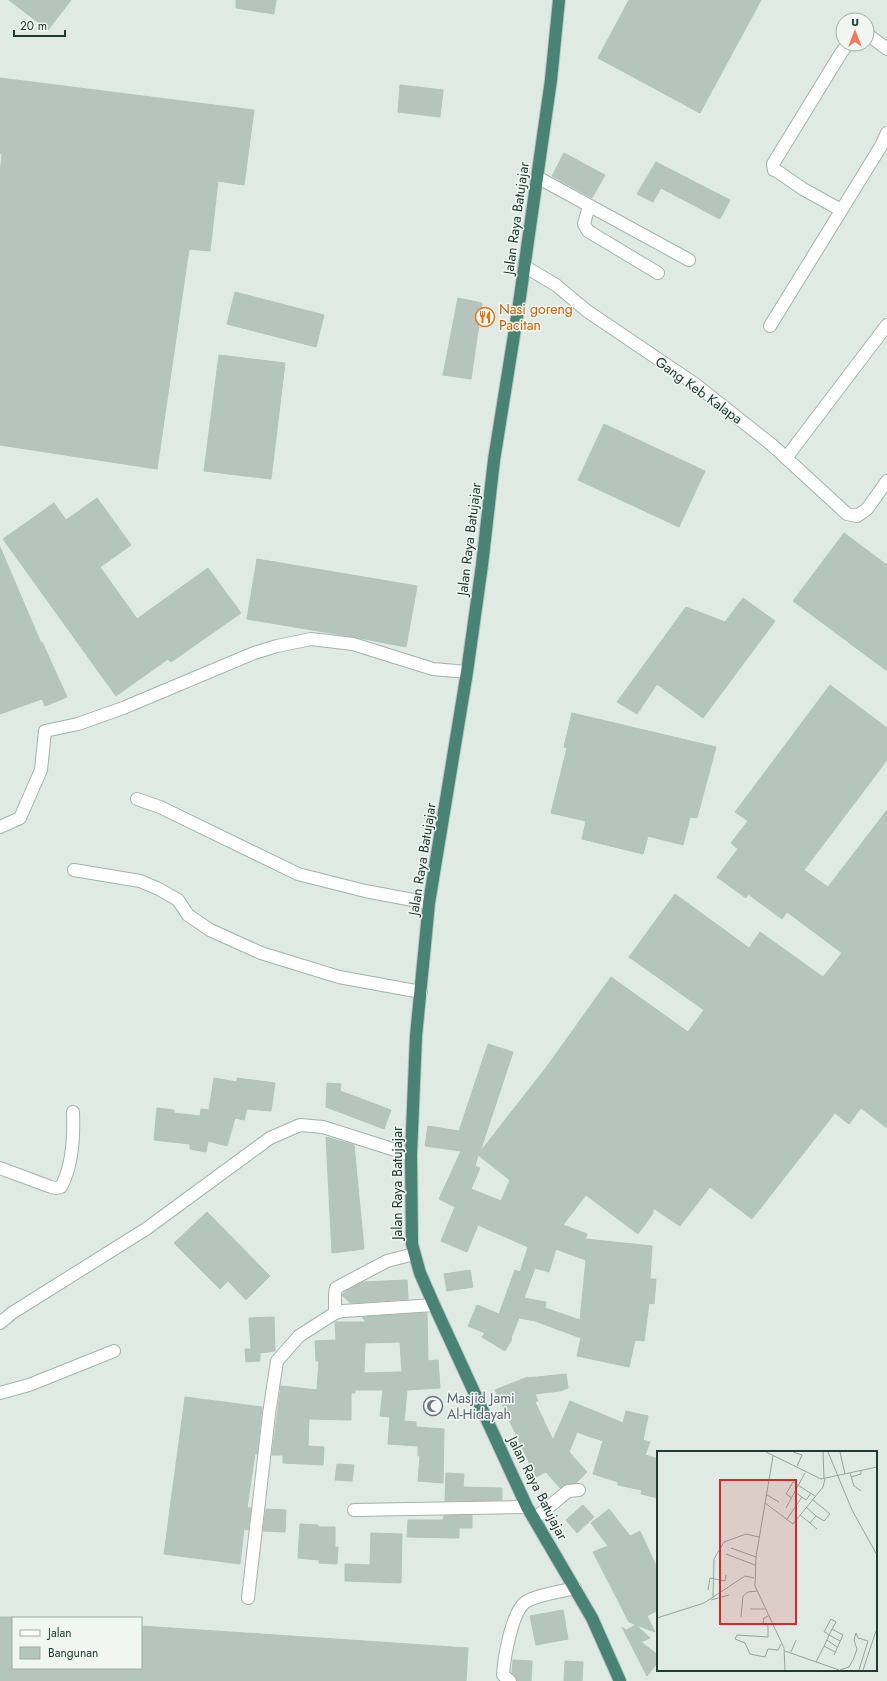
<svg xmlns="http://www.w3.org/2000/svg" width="887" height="1681" font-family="Jost,sans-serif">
  <rect width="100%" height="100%" fill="#dfeae5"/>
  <g fill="#b5c5be" stroke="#b2c4bc" fill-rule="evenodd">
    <path d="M 9,0 L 71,0 L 48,30 Z"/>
    <path d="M 236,0 L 276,0 L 274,14 L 236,8 Z"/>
    <path d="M 629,0 L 761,0 L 700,113 L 598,58 Z"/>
    <path d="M 0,78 L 254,110 L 244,185 L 218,181 L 210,251 L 189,249 L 157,469 L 0,445 L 0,175 L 2,154 L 0,153 Z"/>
    <path d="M 400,85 L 443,90 L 440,117 L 398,112 Z"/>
    <path d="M 564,153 L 605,175 L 592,198 L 552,176 Z"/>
    <path d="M 656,162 L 730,200 L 720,219 L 661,188 L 653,202 L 637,194 Z"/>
    <path d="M 235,292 L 324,315 L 316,347 L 227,324 Z"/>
    <path d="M 458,298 L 482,303 L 471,379 L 443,375 Z"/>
    <path d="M 219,355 L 285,363 L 271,479 L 204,471 Z"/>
    <path d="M 604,424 L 705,471 L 679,527 L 578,480 Z"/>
    <path d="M 97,498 L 131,545 L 100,567 L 137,619 L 208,568 L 241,613 L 171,662 L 168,659 L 116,696 L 3,539 L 54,503 L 66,520 Z"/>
    <path d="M 844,533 L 887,565 L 887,671 L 793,601 Z"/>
    <path d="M 0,547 L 41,643 L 42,642 L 67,697 L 45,706 L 42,699 L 0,714 Z"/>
    <path d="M 257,559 L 417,586 L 406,647 L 354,637 L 247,619 Z"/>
    <path d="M 743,598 L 775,621 L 703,718 L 657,684 L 637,714 L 617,702 L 686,607 L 725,622 Z"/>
    <path d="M 830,685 L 887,728 L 887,760 L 804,870 L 828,887 L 887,810 L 887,1128 L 861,1108 L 849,1124 L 835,1113 L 752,1219 L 710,1187 L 680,1226 L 653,1208 L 653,1213 L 638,1234 L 586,1195 L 563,1225 L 587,1234 L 585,1239 L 652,1246 L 650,1279 L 656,1279 L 654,1304 L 649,1303 L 644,1341 L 635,1340 L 629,1367 L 577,1356 L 581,1338 L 535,1321 L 519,1318 L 511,1338 L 512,1339 L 505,1351 L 482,1337 L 485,1333 L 468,1326 L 477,1305 L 499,1314 L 515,1270 L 520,1272 L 528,1247 L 478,1225 L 467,1252 L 441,1241 L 455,1207 L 439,1199 L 461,1151 L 425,1146 L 428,1126 L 459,1131 L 488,1044 L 513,1052 L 480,1152 L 548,1065 L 611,977 L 688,1032 L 704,1010 L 629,957 L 675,894 L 749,948 L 760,932 L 823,977 L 842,953 L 787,912 L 782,919 L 748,894 L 746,898 L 717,877 L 738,849 L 731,843 L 748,821 L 735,812 ZM 478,1155 L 510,1180 L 501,1201 L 471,1189 L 480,1168 L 475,1166 ZM 556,1249 L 586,1260 L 580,1320 L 545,1308 L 546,1302 L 524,1298 L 535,1268 L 549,1272 Z"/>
    <path d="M 572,713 L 716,747 L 697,818 L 690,817 L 683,845 L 648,836 L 643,854 L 582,839 L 586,821 L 551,813 L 567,748 L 564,747 Z"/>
    <path d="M 214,1078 L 237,1082 L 237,1078 L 275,1083 L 271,1111 L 247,1109 L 244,1120 L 235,1118 L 227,1146 L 208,1141 L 206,1152 L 190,1149 L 190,1144 L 154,1140 L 157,1108 L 174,1110 L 174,1113 L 200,1116 L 201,1109 L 209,1110 Z"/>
    <path d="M 327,1083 L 341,1084 L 340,1091 L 391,1110 L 384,1129 L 326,1107 Z"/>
    <path d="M 326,1137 L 354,1145 L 364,1249 L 332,1253 Z"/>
    <path d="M 207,1212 L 270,1276 L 246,1300 L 228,1281 L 220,1289 L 174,1243 Z"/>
    <path d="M 470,1270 L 473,1287 L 447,1291 L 444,1274 Z"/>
    <path d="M 407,1280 L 408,1299 L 350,1303 L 342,1295 L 348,1290 L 363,1282 Z"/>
    <path d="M 427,1313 L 428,1361 L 438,1360 L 440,1388 L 407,1390 L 404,1421 L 416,1422 L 416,1427 L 444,1429 L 443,1483 L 418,1481 L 420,1456 L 418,1456 L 418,1446 L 388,1444 L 390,1417 L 380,1416 L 383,1390 L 355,1390 L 355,1393 L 351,1393 L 351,1420 L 309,1419 L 308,1446 L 324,1447 L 323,1465 L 283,1463 L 283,1455 L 272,1455 L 281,1386 L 317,1390 L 319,1361 L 316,1361 L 315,1341 L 336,1340 L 335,1322 L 366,1322 L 362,1317 ZM 400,1342 L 402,1372 L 364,1373 L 365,1343 Z"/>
    <path d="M 274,1317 L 275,1351 L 260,1353 L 260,1361 L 246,1362 L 245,1349 L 251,1349 L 249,1318 Z"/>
    <path d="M 566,1374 L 568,1388 L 560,1391 L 535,1394 L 538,1401 L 535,1402 L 553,1440 L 570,1401 L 623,1423 L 626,1411 L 648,1416 L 643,1440 L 650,1442 L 645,1455 L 658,1459 L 658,1498 L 641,1494 L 642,1490 L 618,1485 L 618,1482 L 593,1474 L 603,1441 L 577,1432 L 569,1452 L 587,1472 L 576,1483 L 567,1484 L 560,1488 L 546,1472 L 536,1477 L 495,1390 L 528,1377 L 528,1378 Z"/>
    <path d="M 185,1397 L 262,1407 L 257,1454 L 255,1454 L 247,1508 L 251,1508 L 248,1530 L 244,1529 L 240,1564 L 164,1554 Z"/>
    <path d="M 337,1464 L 354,1465 L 352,1481 L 335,1480 Z"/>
    <path d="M 446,1473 L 464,1474 L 463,1487 L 502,1488 L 502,1500 L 445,1501 Z"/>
    <path d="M 583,1505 L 594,1517 L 577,1533 L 566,1520 Z"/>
    <path d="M 266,1509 L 286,1510 L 285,1532 L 263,1531 Z"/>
    <path d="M 609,1509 L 630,1536 L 640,1531 L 658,1570 L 658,1610 L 647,1616 L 655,1632 L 629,1622 L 593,1552 L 608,1546 L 591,1523 Z"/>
    <path d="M 472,1515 L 472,1528 L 459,1528 L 459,1538 L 407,1537 L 408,1520 L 443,1520 L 444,1516 Z"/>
    <path d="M 300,1524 L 318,1525 L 318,1527 L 335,1527 L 335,1547 L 338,1547 L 337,1564 L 319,1563 L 319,1560 L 298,1558 Z"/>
    <path d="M 371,1533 L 402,1534 L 401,1583 L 345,1581 L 345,1564 L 370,1565 Z"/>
    <path d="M 563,1610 L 568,1639 L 536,1645 L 530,1616 Z"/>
    <path d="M 0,1617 L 13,1617 L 13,1668 L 141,1668 L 141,1626 L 468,1648 L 466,1681 L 0,1681 Z"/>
    <path d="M 636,1625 L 650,1638 L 641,1642 L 658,1655 L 658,1662 L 647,1676 L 622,1627 L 626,1630 Z"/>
    <path d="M 513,1660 L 532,1661 L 531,1681 L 517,1681 L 512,1673 Z"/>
    <path d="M 565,1661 L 583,1662 L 582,1681 L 564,1681 Z"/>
  </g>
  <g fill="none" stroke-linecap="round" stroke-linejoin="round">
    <defs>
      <g id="minor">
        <path d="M 867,34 L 887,49"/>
        <path d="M 537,177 L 689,260"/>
        <path d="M 589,206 L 584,224 L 588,231 L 658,273"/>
        <path d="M 841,210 L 803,189 L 777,171 L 774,170 L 773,164 L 841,53 L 848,44"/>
        <path d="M 524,266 L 556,285 L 587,311 L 695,384 L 772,445 L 847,514 L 857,516 L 867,509 L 887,481"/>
        <path d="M 770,326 L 881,146 L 887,133"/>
        <path d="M 786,458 L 887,325"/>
        <path d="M 137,799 L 160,807 L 298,874 L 365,891 L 429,903"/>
        <path d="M 0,827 L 20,818 L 41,770 L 45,731 L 78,724 L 123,708 L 254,653 L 277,646 L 311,639 L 353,644 L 433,669 L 467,672"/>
        <path d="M 74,870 L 140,881 L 159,889 L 178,900 L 188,915 L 210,930 L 261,953 L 339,977 L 421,992"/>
        <path d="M 0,1168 L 51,1187 L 56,1188 L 61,1187 C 73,1165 74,1136 73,1112"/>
        <path d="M 335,1313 L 335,1294 L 336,1288 L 387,1261 L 414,1254"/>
        <path d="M 0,1323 L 12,1313 L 146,1229 L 270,1138 L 300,1125 L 323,1127 L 411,1155"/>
        <path d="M 0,1393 L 29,1385 L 114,1351"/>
        <path d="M 354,1510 L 527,1507"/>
        <path d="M 534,1519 L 568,1491 L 579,1490"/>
        <path d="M 248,1598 L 269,1414 L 277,1361 L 299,1336 L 335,1313 L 343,1311 L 434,1305"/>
        <path d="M 510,1681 L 503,1675 C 504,1659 512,1609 527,1601 C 541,1594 560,1592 575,1588"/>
      </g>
      <path id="trunk" d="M 559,0 L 551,80 L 519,304 L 494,460 L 482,565 L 467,672 L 429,903 L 416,1036 L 411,1155 L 412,1244 L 420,1273 L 434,1305 L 527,1507 L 592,1618 L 620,1681"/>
    </defs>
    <use href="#minor" stroke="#a2b2ac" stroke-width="14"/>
    <use href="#trunk" stroke="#bcc4c2" stroke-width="14"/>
    <use href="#minor" stroke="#fff" stroke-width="12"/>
    <use href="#trunk" stroke="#488374" stroke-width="12"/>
  </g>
  <defs>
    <symbol id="restaurant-ring" viewBox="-11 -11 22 22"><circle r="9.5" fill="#f0f7f3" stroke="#e8710a" stroke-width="1.5"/><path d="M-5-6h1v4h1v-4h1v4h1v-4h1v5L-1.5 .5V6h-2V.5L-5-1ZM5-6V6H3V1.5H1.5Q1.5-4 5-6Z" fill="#e8710a"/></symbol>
    <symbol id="mosque-ring" viewBox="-11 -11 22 22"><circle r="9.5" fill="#f0f7f3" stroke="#6b7280" stroke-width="1.5"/><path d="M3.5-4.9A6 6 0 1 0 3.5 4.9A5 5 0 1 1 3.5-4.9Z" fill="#6b7280"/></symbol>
  </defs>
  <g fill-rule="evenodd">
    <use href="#restaurant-ring" x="474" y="306" width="22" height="22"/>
    <use href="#mosque-ring" x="422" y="1395" width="22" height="22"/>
  </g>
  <g text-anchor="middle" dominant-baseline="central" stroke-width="3" stroke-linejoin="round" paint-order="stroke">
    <g font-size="14" fill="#213a33" stroke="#f0f7f3">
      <text transform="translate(516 218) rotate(-82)">Jalan Raya Batujajar</text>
      <text transform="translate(699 390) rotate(36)">Gang Keb Kalapa</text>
      <text transform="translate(469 539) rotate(-83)">Jalan Raya Batujajar</text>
      <text transform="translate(422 859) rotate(-81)">Jalan Raya Batujajar</text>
      <text transform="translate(397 1183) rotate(-90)">Jalan Raya Batujajar</text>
      <text transform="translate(538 1488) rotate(63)">Jalan Raya Batujajar</text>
    </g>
    <g font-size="14" fill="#c56008" stroke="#f0f7f3" text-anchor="start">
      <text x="499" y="309">Nasi goreng<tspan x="499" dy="16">Pacitan</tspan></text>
    </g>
    <g font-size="14" fill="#5b616d" stroke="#f0f7f3" text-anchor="start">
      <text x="447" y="1398">Masjid Jami<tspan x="447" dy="16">Al-Hidayah</tspan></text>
    </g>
  </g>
  <g transform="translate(657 1451)">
    <rect width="220" height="220" fill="#dfeae5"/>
    <path fill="none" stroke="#93a49e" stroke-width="1" d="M 109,1 L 164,28 L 220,16M 136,1 L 145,4 L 140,15M 166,1 L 167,28M 171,1 L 195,59 L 220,104M 183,1 L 188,23M 116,5 L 99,106 L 98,135 L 127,197 L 128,219M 193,22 L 197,35 L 204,40M 194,26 L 204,23 L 204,20M 138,41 L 149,49 L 154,42M 110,44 L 122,51M 135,47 L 129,43 L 136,31 L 158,45M 155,48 L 173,63 L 167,70 L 159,65M 108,52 L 136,73 L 166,36 L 168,28M 149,56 L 159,65 L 153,72 L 160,78M 129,57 L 148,22M 143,64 L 153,72M 130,68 L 145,46M 74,97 L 99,106M 69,103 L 98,114M 51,139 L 53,127 L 68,130 L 69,124M 56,147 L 57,108 L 67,91 L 89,83 L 102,86M 54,149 L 72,144M 93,158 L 108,158M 111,165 L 107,167 L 106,172 L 111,175 L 111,186 L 80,184 L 78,188 L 88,192 L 93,203 L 108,206 L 111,198 L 121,199 L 124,193M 84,166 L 86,145 L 91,141 L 100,140M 0,167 L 47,152 L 88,125 L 97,127M 175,178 L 186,184 L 177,204M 199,182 L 201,187 L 211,190 L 202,219M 170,189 L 180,196M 167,195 L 178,201M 128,200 L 182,219M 134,201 L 139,189M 159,211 L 170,189 L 172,184 L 175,178 L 179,171 L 174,168 L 167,181 L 168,181 L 172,184 L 183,190M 183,219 L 192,216 L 196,209 L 200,198 L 197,189 L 199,182M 206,219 L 219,180"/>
    <path fill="#d62828" fill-opacity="0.15" stroke="#d62828" stroke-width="2" d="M 63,29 L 139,29 L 139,173 L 63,173 Z"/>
    <rect width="220" height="220" fill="none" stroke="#213a33" stroke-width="2"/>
  </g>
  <rect x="12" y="1617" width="130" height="52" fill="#f0f7f3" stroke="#9daba6"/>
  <rect x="20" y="1630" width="20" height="6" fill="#ffffff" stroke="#9daba6"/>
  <text x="48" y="1637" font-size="12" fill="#213a33">Jalan</text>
  <rect x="20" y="1647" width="20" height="12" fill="#b5c5be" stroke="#9daba6"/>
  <text x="48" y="1657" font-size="12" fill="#213a33">Bangunan</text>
  <g transform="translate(855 32)"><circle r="19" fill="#f0f7f3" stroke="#9daba6"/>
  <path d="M0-3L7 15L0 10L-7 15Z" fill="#f07b58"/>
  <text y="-6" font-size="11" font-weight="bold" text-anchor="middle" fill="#213a33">U</text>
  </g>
  <path d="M14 30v6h51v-6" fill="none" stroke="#213a33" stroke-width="2"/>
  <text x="20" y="30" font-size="12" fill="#213a33" stroke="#f0f7f3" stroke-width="3" paint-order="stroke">20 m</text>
</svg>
